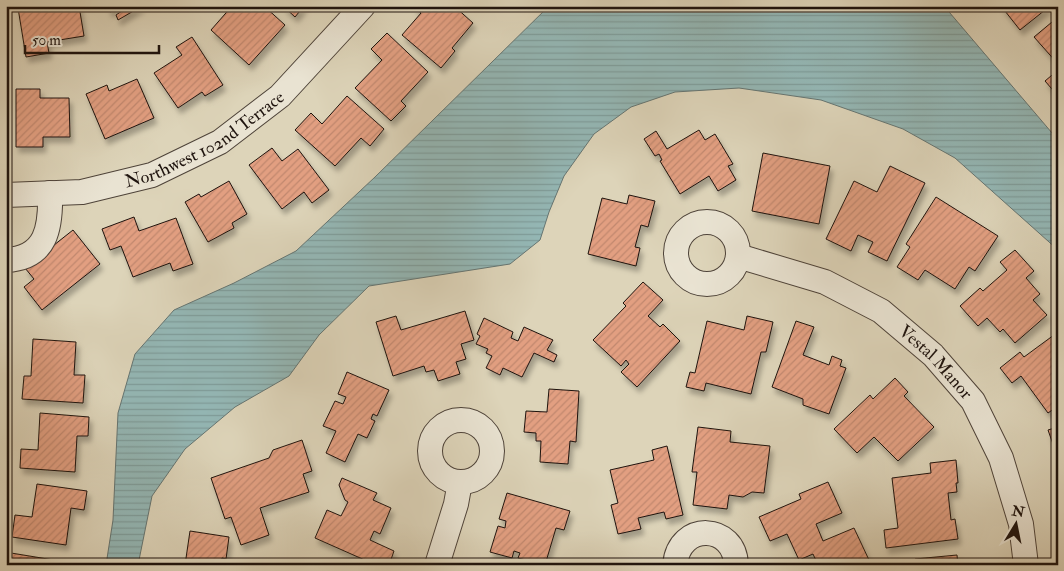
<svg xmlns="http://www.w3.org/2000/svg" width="1064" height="571" font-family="'IM FELL Double Pica',serif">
<defs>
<pattern id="water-rules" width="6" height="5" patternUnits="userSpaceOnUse" patternTransform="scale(1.25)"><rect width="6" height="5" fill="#94b7b5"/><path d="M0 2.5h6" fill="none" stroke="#7f9c9a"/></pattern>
<pattern id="building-hatch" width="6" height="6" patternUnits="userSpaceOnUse" patternTransform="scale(1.25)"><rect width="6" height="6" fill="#e29f81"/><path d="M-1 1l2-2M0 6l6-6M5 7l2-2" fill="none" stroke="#c1886e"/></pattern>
<filter id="shadow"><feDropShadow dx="3" dy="5.5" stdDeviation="2.5" flood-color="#0004"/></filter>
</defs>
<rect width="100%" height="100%" fill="#ddd4b9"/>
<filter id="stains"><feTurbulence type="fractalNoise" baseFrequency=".004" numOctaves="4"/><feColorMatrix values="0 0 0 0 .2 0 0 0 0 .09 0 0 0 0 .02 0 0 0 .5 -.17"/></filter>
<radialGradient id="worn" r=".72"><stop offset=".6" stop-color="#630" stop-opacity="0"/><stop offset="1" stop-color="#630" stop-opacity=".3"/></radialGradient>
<path fill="url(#water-rules)" stroke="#657572" d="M549 6H944L1058 140V250L955 158 903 129 821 100 739 88 675 92 631 107 594 134 564 176 549 212 540 240 510 264 369 286 319 335 289 376 235 407 185 449 152 496 138 565H106L113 520 118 413 135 354 174 310 234 283 296 251 375 177Z"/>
<path fill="url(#building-hatch)" stroke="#1e130e" filter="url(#shadow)" d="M26 6H79L84 36 47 42 49 53 26 57 18 8Z
M107 6H142L118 20 116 15 122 11 119 7 110 12Z
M232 6H264L285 25 249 65 211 30Z
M283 6H304L295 17Z
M413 6H454L473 23 452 48 455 51 441 68 402 35 421 13Z
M1001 6H1050L1020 30Z
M1058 17V64L1034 37Z
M387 33 428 72 401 101 406 106 391 121 355 88 382 60 371 49Z
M192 37 223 85 205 96 202 92 178 108 154 73 182 55 176 47Z
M1058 70V96L1045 81Z
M137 79 154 118 105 139 86 94 107 85 109 91Z
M16 89H40V98H69L70 137H43V147H16Z
M347 96 384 129 370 146 361 138 335 166 295 130 311 113 322 124Z
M699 130 705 140 715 134 733 164 728 166 736 180 718 191 709 176 680 194 660 161 662 160 659 154 655 156 644 139 656 131 667 149Z
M272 148 282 161 298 149 329 190 312 203 304 192 282 209 249 165Z
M763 153 830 166 819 224 752 211Z
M890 166 925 183 887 261 868 252 873 242 858 235 851 251 826 239 854 181 877 192Z
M229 181 247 214 232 223 234 228 208 242 185 202 199 194 201 197Z
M629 195 655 201 648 227 641 225 635 247 640 248 636 266 588 254 602 198 627 204Z
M936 197 998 236 975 271 969 267 955 289 925 270 918 280 897 267 910 247 906 244Z
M134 217 139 231 176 218 193 264 173 271 170 263 133 277 121 246 110 250 102 229Z
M73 230 100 264 42 310 24 287 34 279 25 268Z
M1015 250 1034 271 1026 278 1040 294 1033 300 1047 315 1015 343 1003 329 1000 332 987 318 978 326 960 306 980 288 983 291 1007 270 1000 262Z
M643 282 663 300 648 316 660 327 663 324 680 341 637 387 621 372 629 364 626 360 621 366 593 340 626 306 623 303Z
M465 311 474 340 461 344 466 359 456 362 460 374 438 381 434 370 426 372 424 366 393 376 376 322 396 316 401 330Z
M747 316 773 322 766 352H761L751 394 706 383 704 391 686 387 690 372 695 373 707 321 744 330Z
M484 318 513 332 511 338 518 341 524 327 553 340 547 350 557 355 554 362 534 353 522 377 503 368 500 375 486 368 492 356 486 353 488 349 476 344 480 336 477 334Z
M796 321 814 327 803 355 829 365 832 356 842 360 840 366 846 368 829 414 803 405V399L772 387Z
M1058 332V406L1048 413 1021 376 1012 383 1000 368 1020 352 1024 357Z
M33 339 76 342 74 375H85L83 403 22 399 24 376H31Z
M347 372 389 390 377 416 373 414 371 419 375 421 367 438 358 434 345 462 326 453 336 431 323 426 335 401 343 404 346 397 338 394Z
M895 378 908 392 904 396 934 427 898 461 874 437 857 453 834 429 870 395 873 399Z
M549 389 579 391 576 442 570 441 568 464 540 462 541 441H536V433L524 432 526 411 547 412Z
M40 413 89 417 88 436H77L75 472 20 468 21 449 38 450Z
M698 427 731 431 730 442 770 446 764 493 752 492 743 497 729 495 727 509 693 505 697 472H692Z
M1058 427V446L1054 447 1048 430Z
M302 440 312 471 303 474 309 492 260 508 269 535 241 545 231 517 225 519 211 478 269 458 273 450Z
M667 446 683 515 666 519 664 512 638 518 641 529 618 534 611 505 618 503 610 470 654 460 652 450Z
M956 460 958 483H956L957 492 948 493 951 520 955 519 958 539 886 548 884 530 898 528 892 478 931 473 930 463Z
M342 478 377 493 373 500 391 508 380 534 374 531 370 540 394 551 389 565H376L315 538 327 510 341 516 348 502 345 500 339 485Z
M828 482 842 513 816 524 823 541 854 528 869 560 857 565H818L813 554 799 560 787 534 770 541 759 517 801 499 799 494Z
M37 484 87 491 84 510 71 508 66 545 12 537 15 515 32 517Z
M507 493 570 511 564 530 556 528 545 565 518 558 520 553 514 551 512 558 490 552 498 526 505 528 506 521 499 519Z
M190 531 229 537 226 559 222 558 221 565H185Z
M11 553 66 562 65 565H9Z
M957 555 958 565H915V559Z"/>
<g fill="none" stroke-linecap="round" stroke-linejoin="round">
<defs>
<g id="minor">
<path id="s1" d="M6 195 82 192 152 175 220 142 280 96 363 6"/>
<circle cx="707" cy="253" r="31"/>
<path id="s2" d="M738 256 825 282 881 311 933 355 973 401 1001 458 1021 524 1026 565"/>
<path d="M6 260C47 258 51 227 50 193"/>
<circle cx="461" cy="451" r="31"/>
<path d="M437 565 456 504 460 482"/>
<path d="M675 565C679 521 735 524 736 565"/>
</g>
</defs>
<use href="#minor" stroke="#4e4339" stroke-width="26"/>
<use href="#minor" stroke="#e9e3d2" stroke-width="24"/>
</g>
<g text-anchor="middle" stroke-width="5" stroke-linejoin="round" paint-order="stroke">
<g font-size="18" fill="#1e130e" stroke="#e9e3d2">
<text dy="6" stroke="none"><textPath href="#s1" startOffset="211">Northwest 102nd Terrace</textPath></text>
<text dy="6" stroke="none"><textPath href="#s2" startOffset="229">Vestal Manor</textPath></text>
</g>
</g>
<rect width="1064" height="571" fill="none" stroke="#ddd4b9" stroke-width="25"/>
<rect x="8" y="8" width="1049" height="556" fill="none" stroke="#1e130e" stroke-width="2.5"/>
<rect x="12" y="12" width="1039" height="546" fill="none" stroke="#1e130e"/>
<g transform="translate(1016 524) rotate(10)" stroke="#e9e3d2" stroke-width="4" paint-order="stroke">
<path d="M0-4L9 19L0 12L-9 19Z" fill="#1e130e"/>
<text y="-8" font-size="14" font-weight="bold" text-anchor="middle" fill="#1e130e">N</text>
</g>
<path d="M25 45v8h134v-8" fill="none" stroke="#1e130e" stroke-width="2.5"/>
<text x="32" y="45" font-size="15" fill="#1e130e" stroke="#e9e3d2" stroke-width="4" paint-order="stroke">50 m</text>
<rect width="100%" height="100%" filter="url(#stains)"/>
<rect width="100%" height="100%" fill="url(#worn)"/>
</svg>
